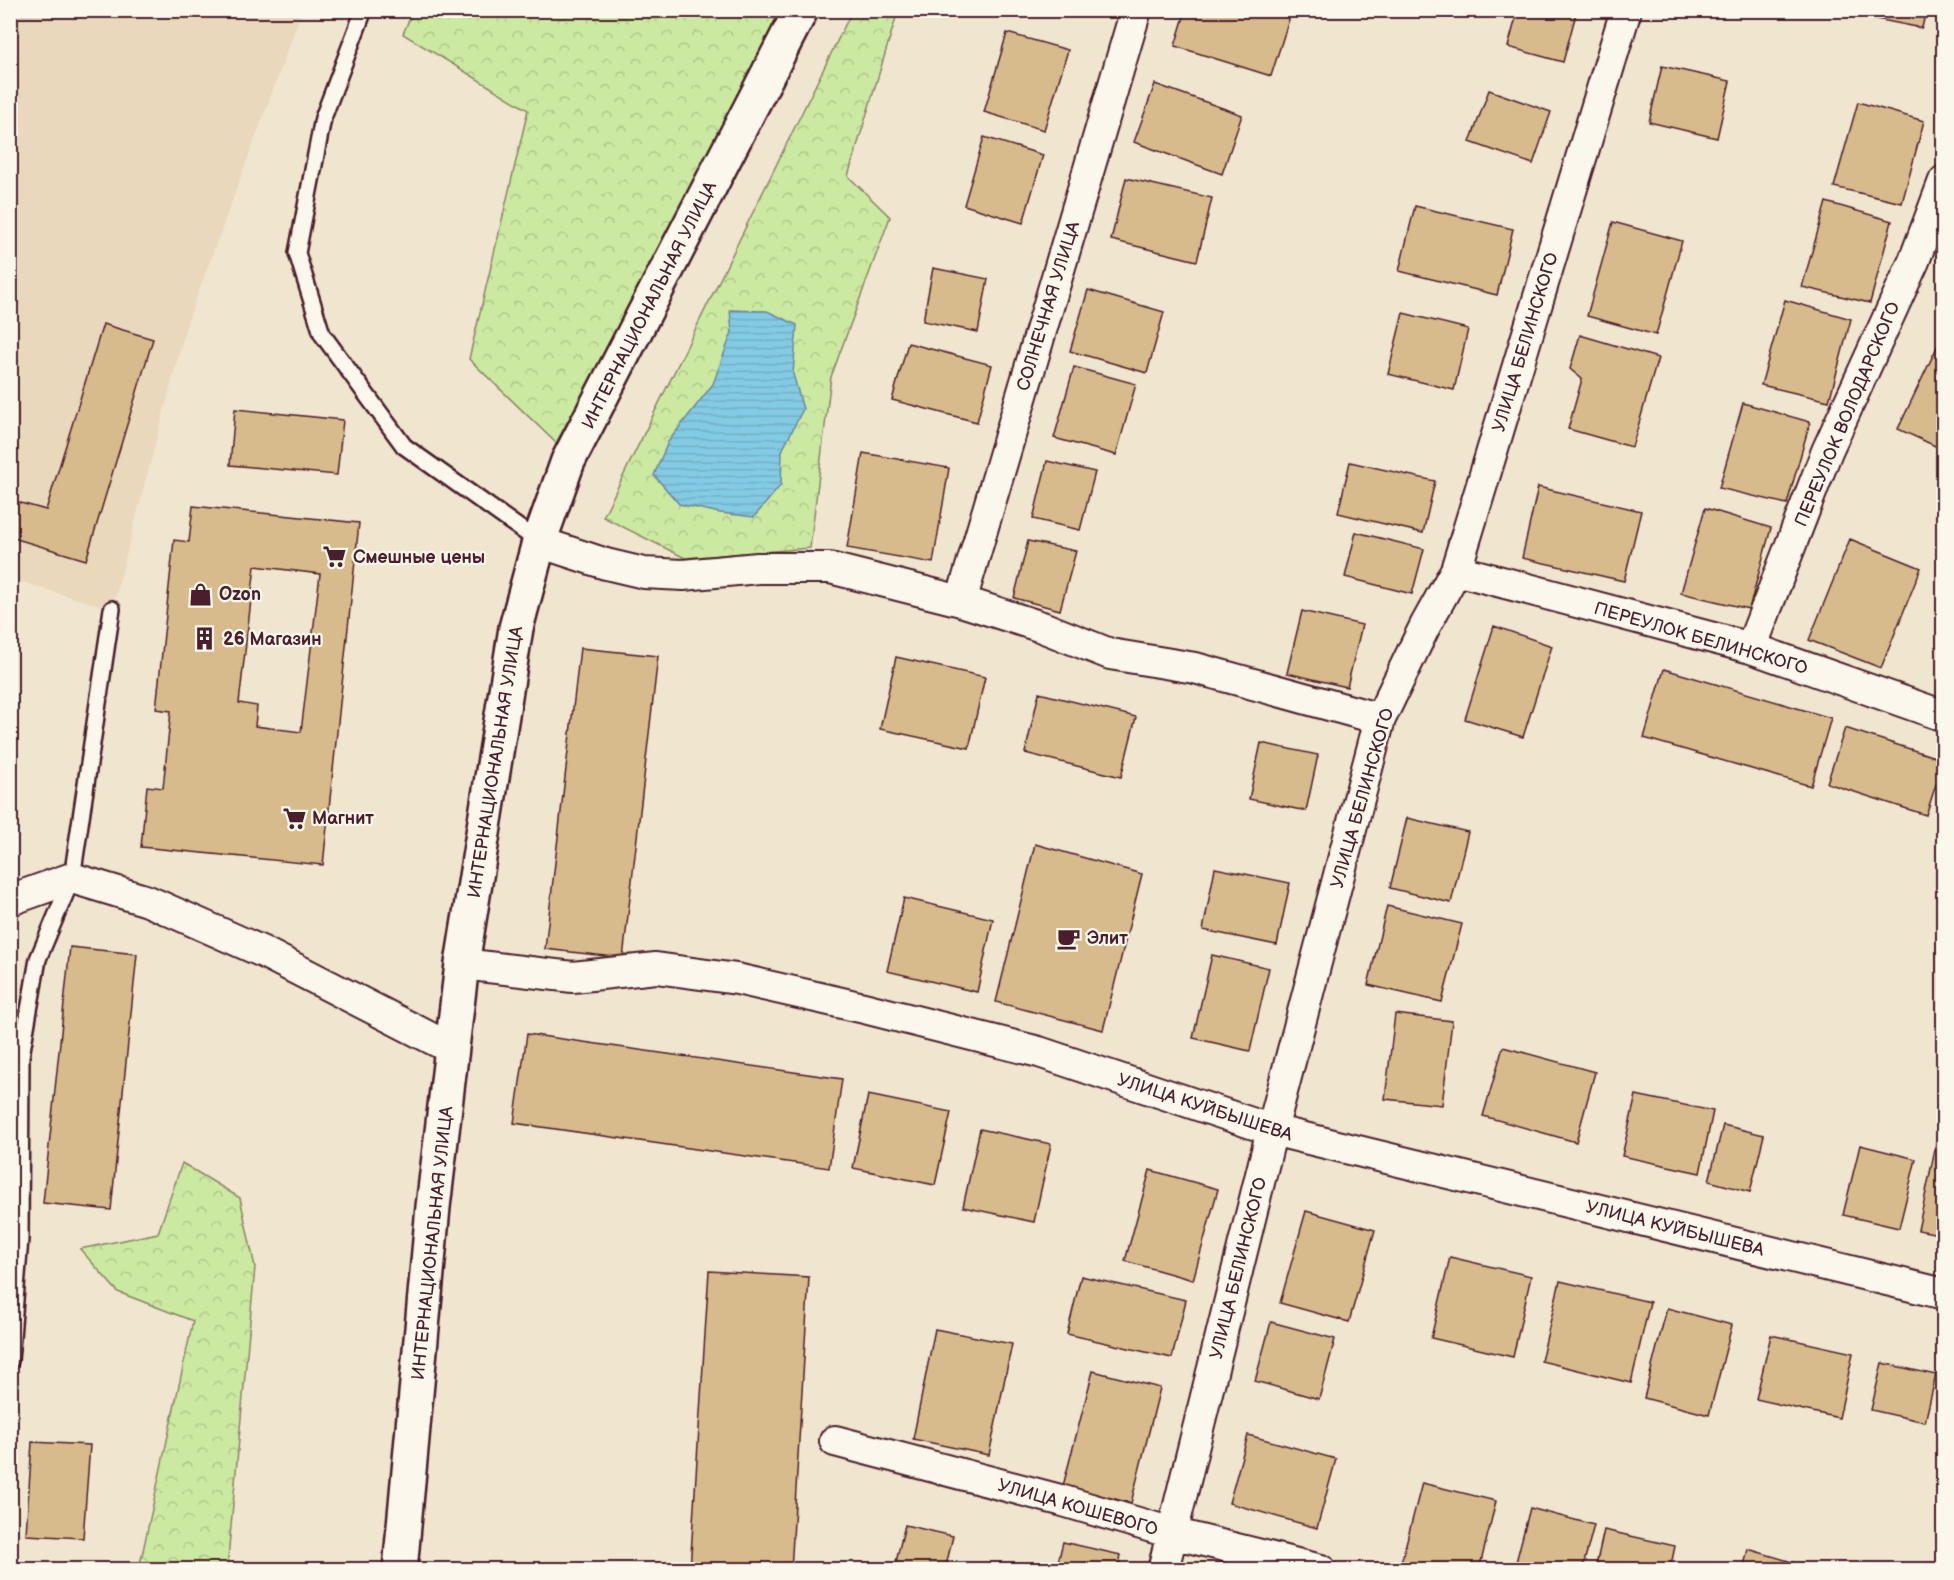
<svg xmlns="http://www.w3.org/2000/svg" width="1954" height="1580" font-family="'Balsamiq Sans',sans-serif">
<defs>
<pattern id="forest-crowns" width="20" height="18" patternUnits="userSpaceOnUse" patternTransform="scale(1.5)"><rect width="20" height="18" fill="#cbe9a0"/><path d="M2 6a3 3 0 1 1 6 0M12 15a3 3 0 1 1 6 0" fill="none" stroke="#b0c78a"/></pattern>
<pattern id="water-rules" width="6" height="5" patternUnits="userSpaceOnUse" patternTransform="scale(1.5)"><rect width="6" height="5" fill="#83cbe4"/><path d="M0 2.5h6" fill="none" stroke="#73aec4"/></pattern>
</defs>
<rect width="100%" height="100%" fill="#f0e5cf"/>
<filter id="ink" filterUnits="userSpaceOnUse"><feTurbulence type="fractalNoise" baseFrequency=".0167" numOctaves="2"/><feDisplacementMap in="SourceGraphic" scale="12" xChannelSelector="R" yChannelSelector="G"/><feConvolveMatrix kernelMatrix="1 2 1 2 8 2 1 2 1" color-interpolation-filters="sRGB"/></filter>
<g filter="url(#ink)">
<path fill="#e9d8bb" d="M10 11H302L187 323 112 609 11 579Z"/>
<path fill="url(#forest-crowns)" stroke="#8a8466" stroke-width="1.5" d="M413 10H769L783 20 556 443 469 359 528 110 403 34Z
M852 11H898L848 176 890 217 831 377 810 548 685 558 603 517Z
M182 1163 240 1198 255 1267 227 1569H139L193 1321 118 1292 80 1249 158 1233Z"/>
<path fill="url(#water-rules)" stroke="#6c869a" stroke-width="1.5" d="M730 310 767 311 797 325 793 374 803 409 782 451 781 485 754 517 720 513 679 504 654 475 668 442 713 384 732 332Z"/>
<path fill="#d8bb8c" stroke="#4a1f2b" stroke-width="1.5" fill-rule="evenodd" d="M1055 10H1084L1082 17Z
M1186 10H1292L1271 76 1175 46Z
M1518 10H1577L1563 62 1508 47Z
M1867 10H1926L1922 28 1866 17Z
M1007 33 1068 50 1044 130 984 112Z
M1662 66 1730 81 1717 138 1649 122Z
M1155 84 1242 115 1222 174 1134 142Z
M1489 90 1551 112 1533 164 1470 142Z
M1858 102 1924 121 1902 203 1834 187Z
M984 137 1043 155 1023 223 964 205Z
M1126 178 1212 198 1197 261 1111 240Z
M1826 202 1892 221 1870 303 1802 287Z
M1415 206 1513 229 1497 295 1399 271Z
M1613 222 1682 241 1656 335 1587 316Z
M933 268 988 279 978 332 923 321Z
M1088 290 1164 312 1147 373 1070 351Z
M1785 300 1851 319 1829 401 1761 385Z
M1403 313 1468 329 1454 390 1388 374Z
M103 324 153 339 86 560 10 537V500L46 510Z
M1580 335 1658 358 1632 447 1568 429 1582 379 1570 369Z
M908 343 992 365 977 422 892 400Z
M1938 345 1944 347V450L1898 429Z
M1074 367 1136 384 1116 455 1054 438Z
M1743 403 1810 422 1787 504 1719 488Z
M235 409 343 420 337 475 230 465Z
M863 453 949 468 933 563 847 548Z
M1047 461 1095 472 1080 530 1033 519Z
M1350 462 1435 481 1423 533 1338 513Z
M1538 487 1641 511 1624 581 1522 558Z
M193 506 359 523 323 865 141 847 147 786 163 788 171 711 156 709 174 540 189 542ZM255 566 320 574 301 732 255 726 257 706 239 703Z
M1705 508 1771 528 1749 609 1681 593Z
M1356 532 1424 549 1412 594 1345 577Z
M1850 539 1921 568 1881 668 1809 640Z
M1028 541 1076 551 1060 610 1014 598Z
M1302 611 1362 625 1347 687 1287 673Z
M1494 626 1552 646 1523 737 1465 719Z
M580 648 658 656 623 958 545 949Z
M896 657 985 677 969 748 880 729Z
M1664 669 1831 718 1811 786 1644 738Z
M1039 693 1136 717 1121 777 1025 753Z
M1845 728 1944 760 1926 815 1827 783Z
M1261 743 1318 755 1306 811 1249 799Z
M1407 818 1468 832 1451 903 1390 888Z
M1035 844 1142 874 1103 1030 996 1002Z
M1215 868 1290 883 1277 945 1203 930Z
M904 898 993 919 977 992 887 971Z
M1387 906 1462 924 1442 1002 1368 985Z
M70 947 137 954 111 1210 43 1203Z
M1212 955 1269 968 1250 1051 1193 1038Z
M1395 1014 1452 1021 1442 1105 1385 1099Z
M527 1034 842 1079 829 1168 514 1123Z
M1503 1047 1595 1072 1576 1142 1483 1116Z
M868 1095 951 1112 935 1185 853 1168Z
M1636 1095 1713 1111 1700 1173 1622 1156Z
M1723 1125 1764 1135 1750 1192 1709 1181Z
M980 1129 1051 1144 1034 1222 963 1207Z
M1939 1130 1944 1131V1235L1918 1230Z
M1860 1145 1916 1159 1899 1228 1843 1215Z
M1150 1170 1218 1189 1193 1280 1125 1261Z
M1306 1211 1375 1230 1349 1322 1280 1303Z
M1450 1257 1531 1276 1513 1357 1431 1338Z
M709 1271 809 1277 791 1570H690Z
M1081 1276 1186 1300 1172 1358 1067 1334Z
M1560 1281 1650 1302 1631 1383 1541 1361Z
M1667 1308 1732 1325 1709 1415 1644 1398Z
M1271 1322 1335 1339 1319 1399 1255 1381Z
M935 1329 1012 1344 989 1455 913 1439Z
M1771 1335 1853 1353 1839 1418 1756 1399Z
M1882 1363 1936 1375 1925 1422 1871 1410Z
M1093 1371 1160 1388 1131 1503 1063 1486Z
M1248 1435 1336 1459 1317 1528 1229 1503Z
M32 1442 90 1445 83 1538 26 1535Z
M1422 1483 1496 1501 1479 1570H1426L1401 1563Z
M1530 1508 1594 1525 1582 1570H1514Z
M905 1525 953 1536 945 1570H894Z
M1604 1530 1675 1546 1670 1570H1595Z
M1063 1542 1121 1555 1118 1570H1056Z
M1748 1549 1799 1564 1798 1570H1743Z"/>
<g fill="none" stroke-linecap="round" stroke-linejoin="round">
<defs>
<path id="service" d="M364 10 323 118 297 253 322 334 404 446 539 542
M10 1361 20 1239 21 1056 38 959 72 878 112 609"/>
<path id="minor" d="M539 542 606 564 644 573 683 575 758 568H830L961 601 1042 627 1110 654 1195 668 1380 719
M1456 570 1751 648 1944 716
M961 601 1136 10
M1751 648 1827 451 1914 261 1944 181
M10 900 72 878 148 901 263 952 452 1049
M462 964 573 977 656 968 737 979 864 1008 1039 1052 1272 1130 1944 1294
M835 1441 1060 1500 1172 1533 1321 1570
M1163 1570 1272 1130 1380 719 1425 626 1456 570 1626 10"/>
<path id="secondary" d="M400 1570 433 1207 462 964 516 628 539 542 568 461 801 10"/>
</defs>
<use href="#service" stroke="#4a1f2b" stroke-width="20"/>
<use href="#minor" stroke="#4a1f2b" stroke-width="34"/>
<use href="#secondary" stroke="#4a1f2b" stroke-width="38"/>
<use href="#service" stroke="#fbf7ec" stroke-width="15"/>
<use href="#minor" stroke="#fbf7ec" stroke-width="30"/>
<use href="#secondary" stroke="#fbf7ec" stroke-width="33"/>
</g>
</g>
<defs>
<symbol id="supermarket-bare" viewBox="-9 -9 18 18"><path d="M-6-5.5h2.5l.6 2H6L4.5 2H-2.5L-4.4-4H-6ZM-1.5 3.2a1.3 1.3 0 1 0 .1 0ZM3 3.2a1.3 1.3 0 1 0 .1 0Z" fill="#4a1f2b" stroke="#fbf7ec" stroke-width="2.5" paint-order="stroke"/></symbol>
<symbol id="shop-bare" viewBox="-9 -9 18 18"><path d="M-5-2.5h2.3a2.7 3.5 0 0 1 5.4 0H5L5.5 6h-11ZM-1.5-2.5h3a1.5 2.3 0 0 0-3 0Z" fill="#4a1f2b" stroke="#fbf7ec" stroke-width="2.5" paint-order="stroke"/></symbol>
<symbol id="building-bare" viewBox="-9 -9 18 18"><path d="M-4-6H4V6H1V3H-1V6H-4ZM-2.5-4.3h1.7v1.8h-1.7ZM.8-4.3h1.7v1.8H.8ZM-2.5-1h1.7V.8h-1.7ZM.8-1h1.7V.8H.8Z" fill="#4a1f2b" stroke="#fbf7ec" stroke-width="2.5" paint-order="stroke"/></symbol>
<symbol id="cafe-bare" viewBox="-9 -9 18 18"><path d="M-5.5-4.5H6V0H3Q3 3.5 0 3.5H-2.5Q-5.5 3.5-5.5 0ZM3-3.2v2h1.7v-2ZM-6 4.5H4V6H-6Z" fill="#4a1f2b" stroke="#fbf7ec" stroke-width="2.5" paint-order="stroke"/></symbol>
</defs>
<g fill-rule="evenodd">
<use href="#supermarket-bare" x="318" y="540" width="33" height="33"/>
<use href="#shop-bare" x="184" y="578" width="33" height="33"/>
<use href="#building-bare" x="188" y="622" width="33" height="33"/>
<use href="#supermarket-bare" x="278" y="802" width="33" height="33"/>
<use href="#cafe-bare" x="1052" y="922" width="33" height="33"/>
</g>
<g text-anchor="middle" stroke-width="4.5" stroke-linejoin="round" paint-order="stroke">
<g font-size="18" fill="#4a1f2b" stroke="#fbf7ec">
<text transform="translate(649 305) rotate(-63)" y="6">ИНТЕРНАЦИОНАЛЬНАЯ УЛИЦА</text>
<text transform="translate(1048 306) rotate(-73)" y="6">СОЛНЕЧНАЯ УЛИЦА</text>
<text transform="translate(1525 342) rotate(-73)" y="6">УЛИЦА БЕЛИНСКОГО</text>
<text transform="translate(1847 414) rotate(-67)" y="6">ПЕРЕУЛОК ВОЛОДАРСКОГО</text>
<text transform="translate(1701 638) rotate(16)" y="6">ПЕРЕУЛОК БЕЛИНСКОГО</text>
<text transform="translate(495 762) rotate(-81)" y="6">ИНТЕРНАЦИОНАЛЬНАЯ УЛИЦА</text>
<text transform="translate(1362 798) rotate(-74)" y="6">УЛИЦА БЕЛИНСКОГО</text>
<text transform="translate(1205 1107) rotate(18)" y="6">УЛИЦА КУЙБЫШЕВА</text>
<text transform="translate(1675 1228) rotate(14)" y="6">УЛИЦА КУЙБЫШЕВА</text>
<text transform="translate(432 1243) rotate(-84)" y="6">ИНТЕРНАЦИОНАЛЬНАЯ УЛИЦА</text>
<text transform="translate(1238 1268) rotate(-76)" y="6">УЛИЦА БЕЛИНСКОГО</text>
<text transform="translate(1078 1507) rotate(16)" y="6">УЛИЦА КОШЕВОГО</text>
</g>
<g font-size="18" font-weight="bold" fill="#4a1f2b" stroke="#fbf7ec" text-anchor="start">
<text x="353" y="563">Смешные цены</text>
<text x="219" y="600">Ozon</text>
<text x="223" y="645">26 Магазин</text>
<text x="312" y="824">Магнит</text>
<text x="1087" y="944">Элит</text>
</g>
</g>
<rect width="1954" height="1580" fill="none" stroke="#fbf7ec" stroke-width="36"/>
<rect x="18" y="18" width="1918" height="1544" fill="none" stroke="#4a1f2b" stroke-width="2" filter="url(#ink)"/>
</svg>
